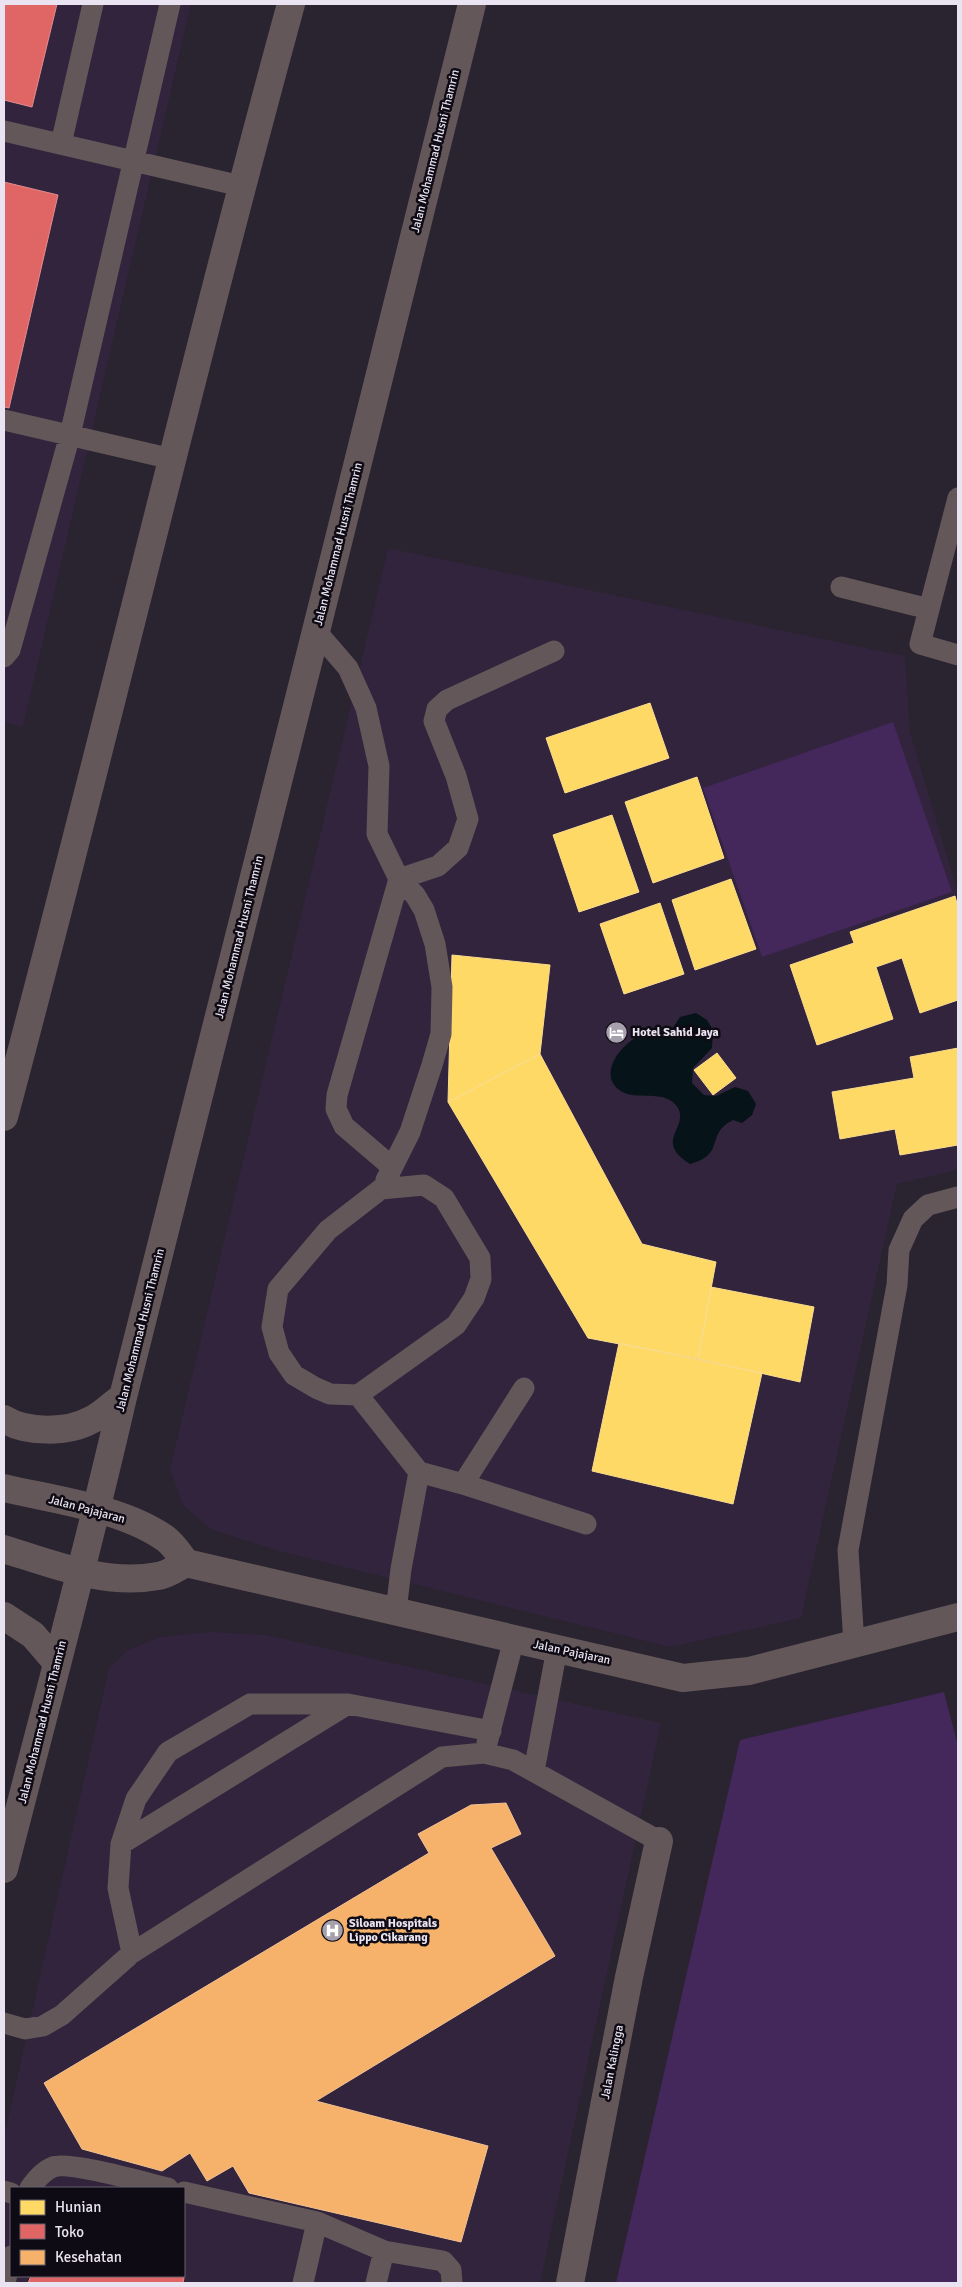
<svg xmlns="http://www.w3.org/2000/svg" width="962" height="2287" font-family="Signika,sans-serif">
<rect width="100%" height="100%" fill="#29242f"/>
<path fill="#31243c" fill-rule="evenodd" d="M4 4H191L23 727 4 722Z
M388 548 905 656 910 732 958 893V1170L897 1184 801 1618 670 1647 279 1551 210 1529 183 1505 170 1469Z
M209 1632 266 1635 661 1723 540 2283H4V2137L109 1668 128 1650 160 1637ZM11 2188H184V2276H11Z"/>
<path fill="#44275b" d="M893 722 952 892 762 957 703 788Z
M944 1692 958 1746V2283H616L740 1740Z"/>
<path fill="#061318" d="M696 1013 707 1020 713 1030 712 1048 693 1068 692 1083 704 1095 716 1096 735 1087 748 1091 756 1104 752 1115 742 1123 733 1120C704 1135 727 1154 690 1164 653 1141 689 1128 678 1108 666 1087 634 1103 618 1089 595 1070 631 1032 652 1032 656 1032 660 1035 663 1035L671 1031 680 1017Z"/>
<path fill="#ffd966" stroke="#f9dc90" d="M650 703 669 758 565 793 546 738Z
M697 777 724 858 653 883 625 802Z
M612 815 639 892 579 912 553 835Z
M731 879 756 949 695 970 672 900Z
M955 896 958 907V1000L920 1013 902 958 876 967 893 1019 817 1045 790 965 854 943 850 932Z
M660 903 684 974 624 994 600 924Z
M452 955 550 965 540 1054 448 1102Z
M958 1048V1145L900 1155 895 1129 840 1139 832 1092 914 1078 910 1057Z
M717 1053 736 1078 713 1095 694 1070Z
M540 1054 642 1244 716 1262 698 1359 588 1338 448 1102Z
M711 1287 814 1307 800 1382 698 1359Z
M619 1343 762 1373 733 1504 592 1471Z"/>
<path fill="#e06666" stroke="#e38c90" d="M4 4H57L32 107 4 100Z
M4 182 58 195 9 408 4 407Z
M31 2276H183L184 2278 183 2283H28Z"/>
<path fill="#f6b26b" stroke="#f2c193" d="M506 1803 521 1834 491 1848 555 1956 316 2101 488 2146 461 2242 249 2193 233 2166 207 2181 190 2153 162 2171 82 2149 44 2083 429 1853 418 1834 471 1805Z"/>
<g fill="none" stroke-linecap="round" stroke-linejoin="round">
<path stroke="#645759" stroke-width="21" d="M4 131 241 186
M61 144 93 4
M4 420 172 459
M958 498 920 644 958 655
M841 587 929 609
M316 631 348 668 366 708 379 766 377 834 399 879 415 895 424 910 435 944 442 987 441 1034 432 1065 410 1132 386 1180
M4 657 10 650 70 435 170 4
M392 1167 344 1126 336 1109 337 1095 399 879 438 866 458 848 468 819 456 776 434 721 437 709 447 700 554 651
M358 1395 456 1325 474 1298 481 1279 480 1258 444 1198 424 1185 381 1189 328 1230 278 1289 272 1327 279 1353 294 1375 316 1388 330 1394 358 1395 419 1472 401 1569 396 1611
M419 1472 463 1484 586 1524
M463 1484 524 1388
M854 1644 848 1550 897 1285 899 1250 913 1219 928 1205 958 1197
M487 1743 514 1639
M534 1771 557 1649
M121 1844 348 1704
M132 1953 118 1888 121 1844 136 1799 168 1752 250 1704H348L491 1731
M4 2023 25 2029 43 2026 62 2015 132 1953 442 1757 484 1753 513 1760 659 1841
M30 2188C36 2180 43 2171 53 2167 70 2161 146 2183 168 2188
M4 2191 11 2193
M184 2192 317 2222 384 2251 443 2261 451 2270 452 2283
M5 2283 11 2256
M303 2283 317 2222
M376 2283 384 2251"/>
<path stroke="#645759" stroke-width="28" d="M4 1488C54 1500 123 1508 166 1539 174 1545 180 1555 186 1563L683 1678 749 1671 958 1617
M4 1549C52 1564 106 1586 158 1576 167 1575 178 1567 186 1563
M570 2283 629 1977 659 1841"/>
<path stroke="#645759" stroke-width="28" d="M4 1117C103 747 190 373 291 4
M4 1419C26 1433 68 1433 91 1420 102 1415 112 1404 123 1397
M4 1616 33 1635 57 1663
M4 1869C44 1712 87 1555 123 1397L316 631 472 4"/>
</g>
<defs>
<symbol id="hotel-disc" viewBox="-11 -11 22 22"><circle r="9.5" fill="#a6a0ad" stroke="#0f0b14"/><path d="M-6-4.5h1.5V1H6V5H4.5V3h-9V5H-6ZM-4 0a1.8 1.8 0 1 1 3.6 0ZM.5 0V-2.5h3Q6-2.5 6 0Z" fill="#fff"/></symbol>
<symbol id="hospital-disc" viewBox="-11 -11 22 22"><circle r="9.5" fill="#a6a0ad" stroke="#0f0b14"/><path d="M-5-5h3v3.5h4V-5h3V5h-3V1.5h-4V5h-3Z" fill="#fff"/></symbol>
</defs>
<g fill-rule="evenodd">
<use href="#hotel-disc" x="604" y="1020" width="25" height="25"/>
<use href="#hospital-disc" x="320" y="1918" width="25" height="25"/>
</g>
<g text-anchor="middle" stroke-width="5" stroke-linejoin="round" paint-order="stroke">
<g font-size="12" fill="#eae3f1" stroke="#0f0b14">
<text transform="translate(435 151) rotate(-76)" y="4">Jalan Mohammad Husni Thamrin</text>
<text transform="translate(338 544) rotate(-76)" y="4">Jalan Mohammad Husni Thamrin</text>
<text transform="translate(239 937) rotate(-76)" y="4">Jalan Mohammad Husni Thamrin</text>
<text transform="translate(140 1330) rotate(-76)" y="4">Jalan Mohammad Husni Thamrin</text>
<text transform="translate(87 1509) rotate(15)" y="4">Jalan Pajajaran</text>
<text transform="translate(572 1652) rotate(12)" y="4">Jalan Pajajaran</text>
<text transform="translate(42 1722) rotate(-76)" y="4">Jalan Mohammad Husni Thamrin</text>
<text transform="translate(612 2062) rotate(-79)" y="4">Jalan Kalingga</text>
</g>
<g font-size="12" font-weight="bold" fill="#eae3f1" stroke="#0f0b14" text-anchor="start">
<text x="632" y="1036">Hotel Sahid Jaya</text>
<text x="349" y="1927">Siloam Hospitals<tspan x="349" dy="14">Lippo Cikarang</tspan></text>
</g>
</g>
<rect width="962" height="2287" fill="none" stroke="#eae3f1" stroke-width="10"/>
<rect x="10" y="2187" width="175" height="90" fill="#0f0b14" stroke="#67616c"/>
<rect x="20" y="2200" width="25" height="15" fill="#ffd966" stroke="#67616c"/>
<text x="55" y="2212" font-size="15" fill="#eae3f1">Hunian</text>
<rect x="20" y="2224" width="25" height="15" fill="#e06666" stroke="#67616c"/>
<text x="55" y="2237" font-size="15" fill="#eae3f1">Toko</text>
<rect x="20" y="2250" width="25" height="15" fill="#f6b26b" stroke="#67616c"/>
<text x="55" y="2262" font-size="15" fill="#eae3f1">Kesehatan</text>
</svg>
